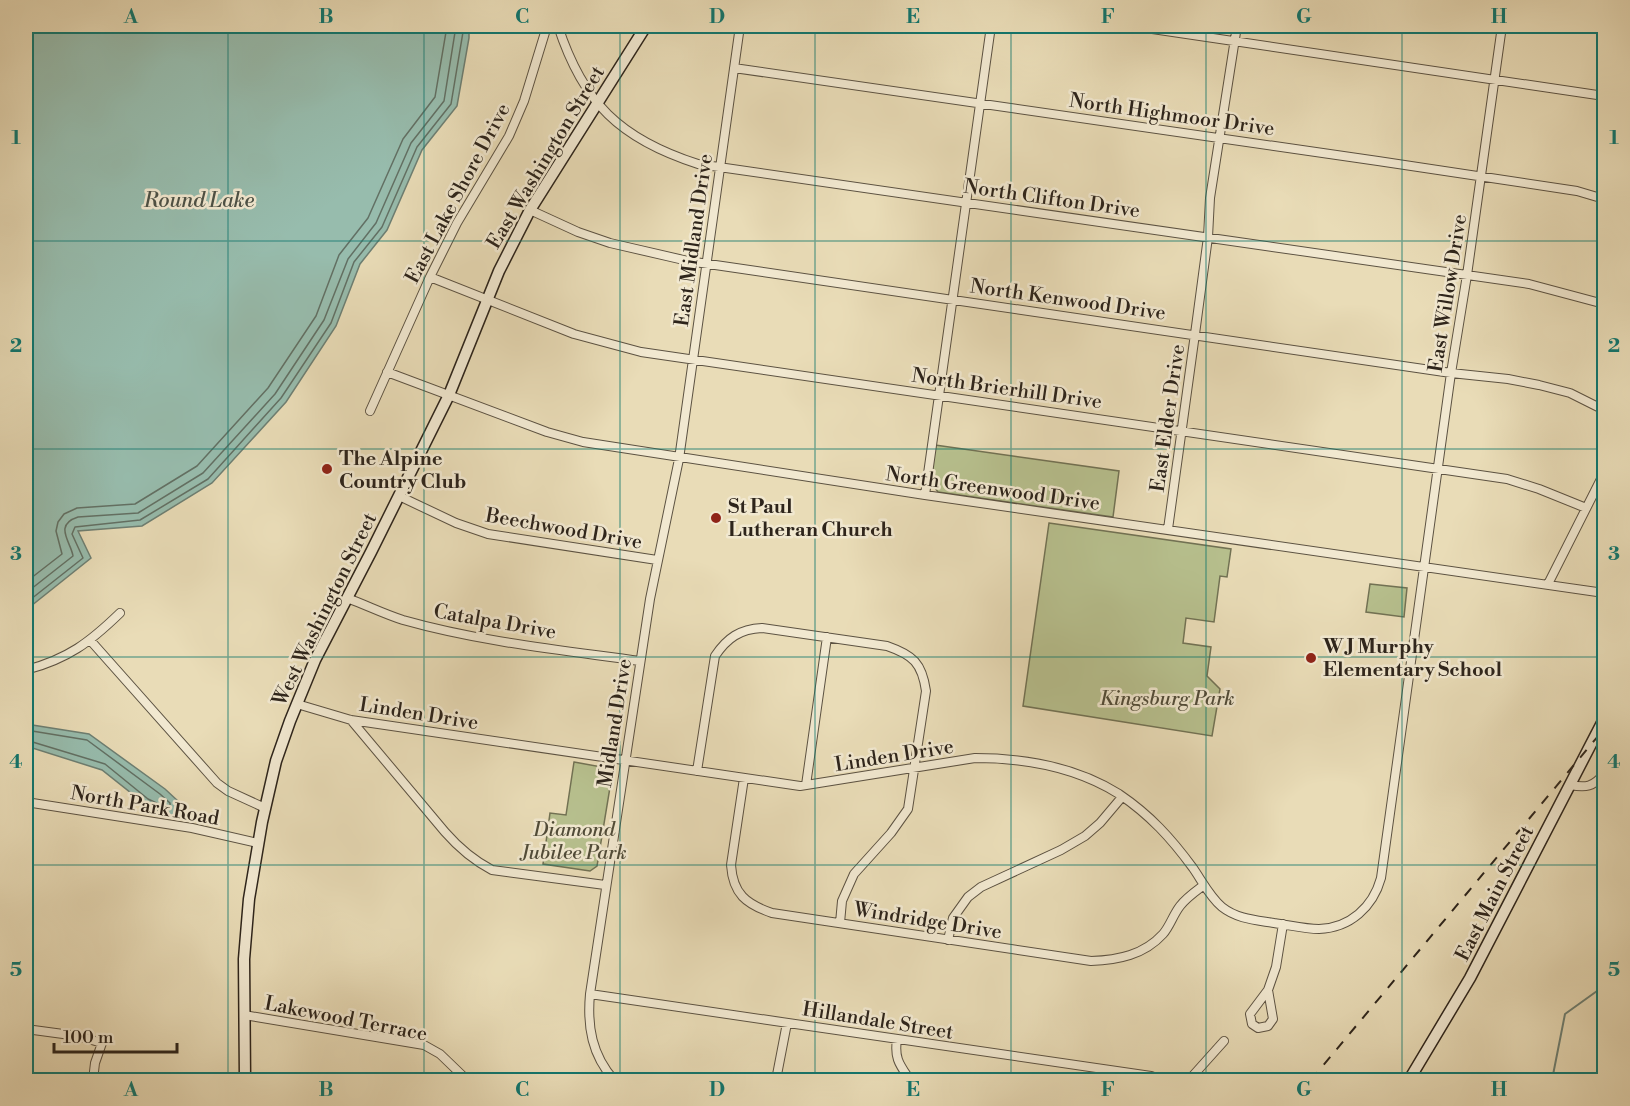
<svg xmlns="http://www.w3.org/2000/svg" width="1630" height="1106" font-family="'Libre Bodoni',serif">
<rect width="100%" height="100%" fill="#e9dcb7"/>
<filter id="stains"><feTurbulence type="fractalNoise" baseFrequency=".00333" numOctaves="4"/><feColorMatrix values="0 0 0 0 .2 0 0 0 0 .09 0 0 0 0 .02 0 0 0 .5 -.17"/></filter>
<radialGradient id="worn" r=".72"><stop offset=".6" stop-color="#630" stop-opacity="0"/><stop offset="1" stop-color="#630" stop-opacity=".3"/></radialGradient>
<path fill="#b7c08e" stroke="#727254" stroke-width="1.5" d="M935 445 1119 471 1113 517 938 492 930 481Z
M1049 523 1231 549 1227 577 1220 576 1214 622 1186 618 1183 643 1211 647 1207 676 1220 689 1212 736 1023 706Z
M1370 584 1407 588 1404 617 1366 612Z
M574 762 613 769 597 866 590 871 543 864 550 813 566 815Z"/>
<path fill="#97bcad" stroke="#6d7f73" stroke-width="1.5" d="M26 26H469V38L457 106 422 150 387 230 360 264 336 326 286 402 212 483 142 526 78 531 91 558 26 610Z
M26 724 89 734 165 789 193 815H167L145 804 102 770 26 746Z"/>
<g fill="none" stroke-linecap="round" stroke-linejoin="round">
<path stroke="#627064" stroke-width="1.5" d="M26 582 62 554 56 531 58 522 64 514 77 508 135 504 197 466 268 388 316 316 339 255 368 218 403 139 435 97 447 26
M26 593 73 556C71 542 53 525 78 517L138 513 203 473 275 394 324 320 348 259 376 223 411 143 444 101 456 26
M26 603 83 558 72 534 75 527 140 520 208 479 281 398 331 323 354 262 382 227 417 147 451 104 464 26
M26 730 87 740 160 794 170 803V806L167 808 148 799 105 764 26 740"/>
<path stroke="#6d7f73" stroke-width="2" d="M1552 1080 1565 1014 1604 986"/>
<defs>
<path id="minor" d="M558 26C583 103 620 139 698 164L1529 284 1604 304
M1132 26 1604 96
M734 68 1378 161 1577 191 1604 199
M530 210 578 232 610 243 688 261 1451 373 1508 379 1539 385 1570 393 1604 410
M430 277 574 334 641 352 1507 479 1539 489 1586 508
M387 372 547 432 583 442 925 495 1604 593
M370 411 430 277 457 223 509 136 524 101 547 26
M925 495 991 26
M399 496 456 523 488 534 657 560
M1168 529 1195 334 1208 237 1210 198 1237 26
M1548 584 1604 473
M347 598C366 605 384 614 403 620 481 642 561 650 640 661
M90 640 217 783 228 791 265 808
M26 670C68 659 90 642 120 613
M297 704 351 720 800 786 975 758C1025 758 1076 767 1119 794 1150 815 1171 838 1193 868 1202 881 1210 897 1222 907 1237 919 1256 920 1274 923 1289 925 1305 929 1319 929 1350 928 1373 907 1381 878L1451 373 1467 275 1502 26
M351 720 445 832C459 848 473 860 492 870L605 885
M697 771 715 656C727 638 740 629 762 628L887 646C913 655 922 663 926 691L908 809 891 833 854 874 842 901 840 923
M744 778 731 865C733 894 746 904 772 913L1091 961C1118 960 1144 955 1163 934 1170 926 1173 915 1180 906 1186 898 1196 891 1204 885
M806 785 827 637
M1570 785C1586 788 1593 787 1604 774
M26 802 192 828 258 843
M948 940 953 918 968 897 981 887 1061 850 1085 836 1100 823 1122 797
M1268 990 1273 1019 1268 1026 1258 1028 1252 1024 1250 1014 1268 990 1276 967 1283 924
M590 994 1151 1076 1161 1080
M244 1015 424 1045 440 1054 467 1080
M26 1029 78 1036 102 1043 95 1063 93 1080
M897 1039C894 1059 900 1065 910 1080
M614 1080C592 1055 587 1027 590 994L650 599 679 459 740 26
M776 1080 787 1023
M1189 1080 1224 1041"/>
<path id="secondary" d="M245 1080 244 959 249 899 262 822 276 761 290 721 315 660 371 552 449 395 499 271 530 210 646 26
M1409 1080 1470 978 1604 719"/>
</defs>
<use href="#minor" stroke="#5c5242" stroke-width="10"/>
<use href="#secondary" stroke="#2d241b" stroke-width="13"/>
<use href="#minor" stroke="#f1e8d0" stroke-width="8"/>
<use href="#secondary" stroke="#f1e8d0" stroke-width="10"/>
<path stroke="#2d241b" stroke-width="2" stroke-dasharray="10 10" stroke-linecap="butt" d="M1311 1080 1604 729"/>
</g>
<path fill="none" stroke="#0f766e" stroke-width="1.5" stroke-opacity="0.55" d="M228 26V1080M424 26V1080M620 26V1080M815 26V1080M1011 26V1080M1206 26V1080M1402 26V1080M26 241H1604M26 449H1604M26 657H1604M26 865H1604"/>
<g fill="#8f2418" stroke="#f1e8d0" stroke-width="2">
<circle cx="327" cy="469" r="6"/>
<circle cx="716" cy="518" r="6"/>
<circle cx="1311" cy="658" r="6"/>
</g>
<g text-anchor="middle" stroke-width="5" stroke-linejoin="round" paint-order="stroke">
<g font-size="20" fill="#2d241b" stroke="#f1e8d0">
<text transform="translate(1172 114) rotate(8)" y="7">North Highmoor Drive</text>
<text transform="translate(545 157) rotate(-59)" y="7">East Washington Street</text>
<text transform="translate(457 193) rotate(-62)" y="7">East Lake Shore Drive</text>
<text transform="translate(1052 198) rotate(8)" y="7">North Clifton Drive</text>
<text transform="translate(693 240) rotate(-82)" y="7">East Midland Drive</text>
<text transform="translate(1447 293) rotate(-81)" y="7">East Willow Drive</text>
<text transform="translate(1068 299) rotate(8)" y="7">North Kenwood Drive</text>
<text transform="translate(1007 388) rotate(8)" y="7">North Brierhill Drive</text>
<text transform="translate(1167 418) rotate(-82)" y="7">East Elder Drive</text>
<text transform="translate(993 488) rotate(8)" y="7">North Greenwood Drive</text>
<text transform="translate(564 528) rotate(10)" y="7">Beechwood Drive</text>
<text transform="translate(324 609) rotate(-64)" y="7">West Washington Street</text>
<text transform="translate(495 621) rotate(10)" y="7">Catalpa Drive</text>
<text transform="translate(419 713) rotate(9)" y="7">Linden Drive</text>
<text transform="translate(614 723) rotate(-81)" y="7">Midland Drive</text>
<text transform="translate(894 755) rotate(-9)" y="7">Linden Drive</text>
<text transform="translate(145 805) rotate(10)" y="7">North Park Road</text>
<text transform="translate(1494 893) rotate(-63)" y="7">East Main Street</text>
<text transform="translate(928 920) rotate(9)" y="7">Windridge Drive</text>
<text transform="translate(346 1018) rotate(11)" y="7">Lakewood Terrace</text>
<text transform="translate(878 1020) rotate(9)" y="7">Hillandale Street</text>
</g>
<g font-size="20" font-weight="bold" fill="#2d241b" stroke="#f1e8d0" text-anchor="start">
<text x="339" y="465">The Alpine<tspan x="339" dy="23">Country Club</tspan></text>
<text x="728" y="513">St Paul<tspan x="728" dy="23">Lutheran Church</tspan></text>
<text x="1323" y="653">W J Murphy<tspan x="1323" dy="23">Elementary School</tspan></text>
</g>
<g font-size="20" font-style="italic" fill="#504b38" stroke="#f1e8d0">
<text x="1167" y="705">Kingsburg Park</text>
<text x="574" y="836">Diamond<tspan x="574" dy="23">Jubilee Park</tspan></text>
</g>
<g font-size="21" font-style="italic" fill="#4d5247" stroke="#f1e8d0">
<text x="199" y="207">Round Lake</text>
</g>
</g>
<rect width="1630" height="1106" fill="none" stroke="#e9dcb7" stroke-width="66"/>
<path d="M54 1043v9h123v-9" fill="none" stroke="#2d241b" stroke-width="3"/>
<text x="63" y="1043" font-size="18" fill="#2d241b" stroke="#f1e8d0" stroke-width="4.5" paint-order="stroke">100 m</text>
<rect x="33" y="33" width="1564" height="1040" fill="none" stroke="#0f766e" stroke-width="2"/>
<g font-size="20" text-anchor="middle" font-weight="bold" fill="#0f766e">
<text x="131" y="23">A</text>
<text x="326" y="23">B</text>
<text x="522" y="23">C</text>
<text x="717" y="23">D</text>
<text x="913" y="23">E</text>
<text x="1108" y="23">F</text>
<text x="1304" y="23">G</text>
<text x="1499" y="23">H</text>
<text x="16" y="144">1</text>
<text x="1614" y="144">1</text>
<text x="16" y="352">2</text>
<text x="1614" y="352">2</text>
<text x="16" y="560">3</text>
<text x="1614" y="560">3</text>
<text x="16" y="768">4</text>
<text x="1614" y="768">4</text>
<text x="16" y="976">5</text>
<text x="1614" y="976">5</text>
<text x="131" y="1096">A</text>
<text x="326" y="1096">B</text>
<text x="522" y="1096">C</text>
<text x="717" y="1096">D</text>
<text x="913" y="1096">E</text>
<text x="1108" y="1096">F</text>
<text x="1304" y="1096">G</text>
<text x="1499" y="1096">H</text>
</g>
<rect width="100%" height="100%" filter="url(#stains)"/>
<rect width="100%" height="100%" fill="url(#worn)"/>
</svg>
